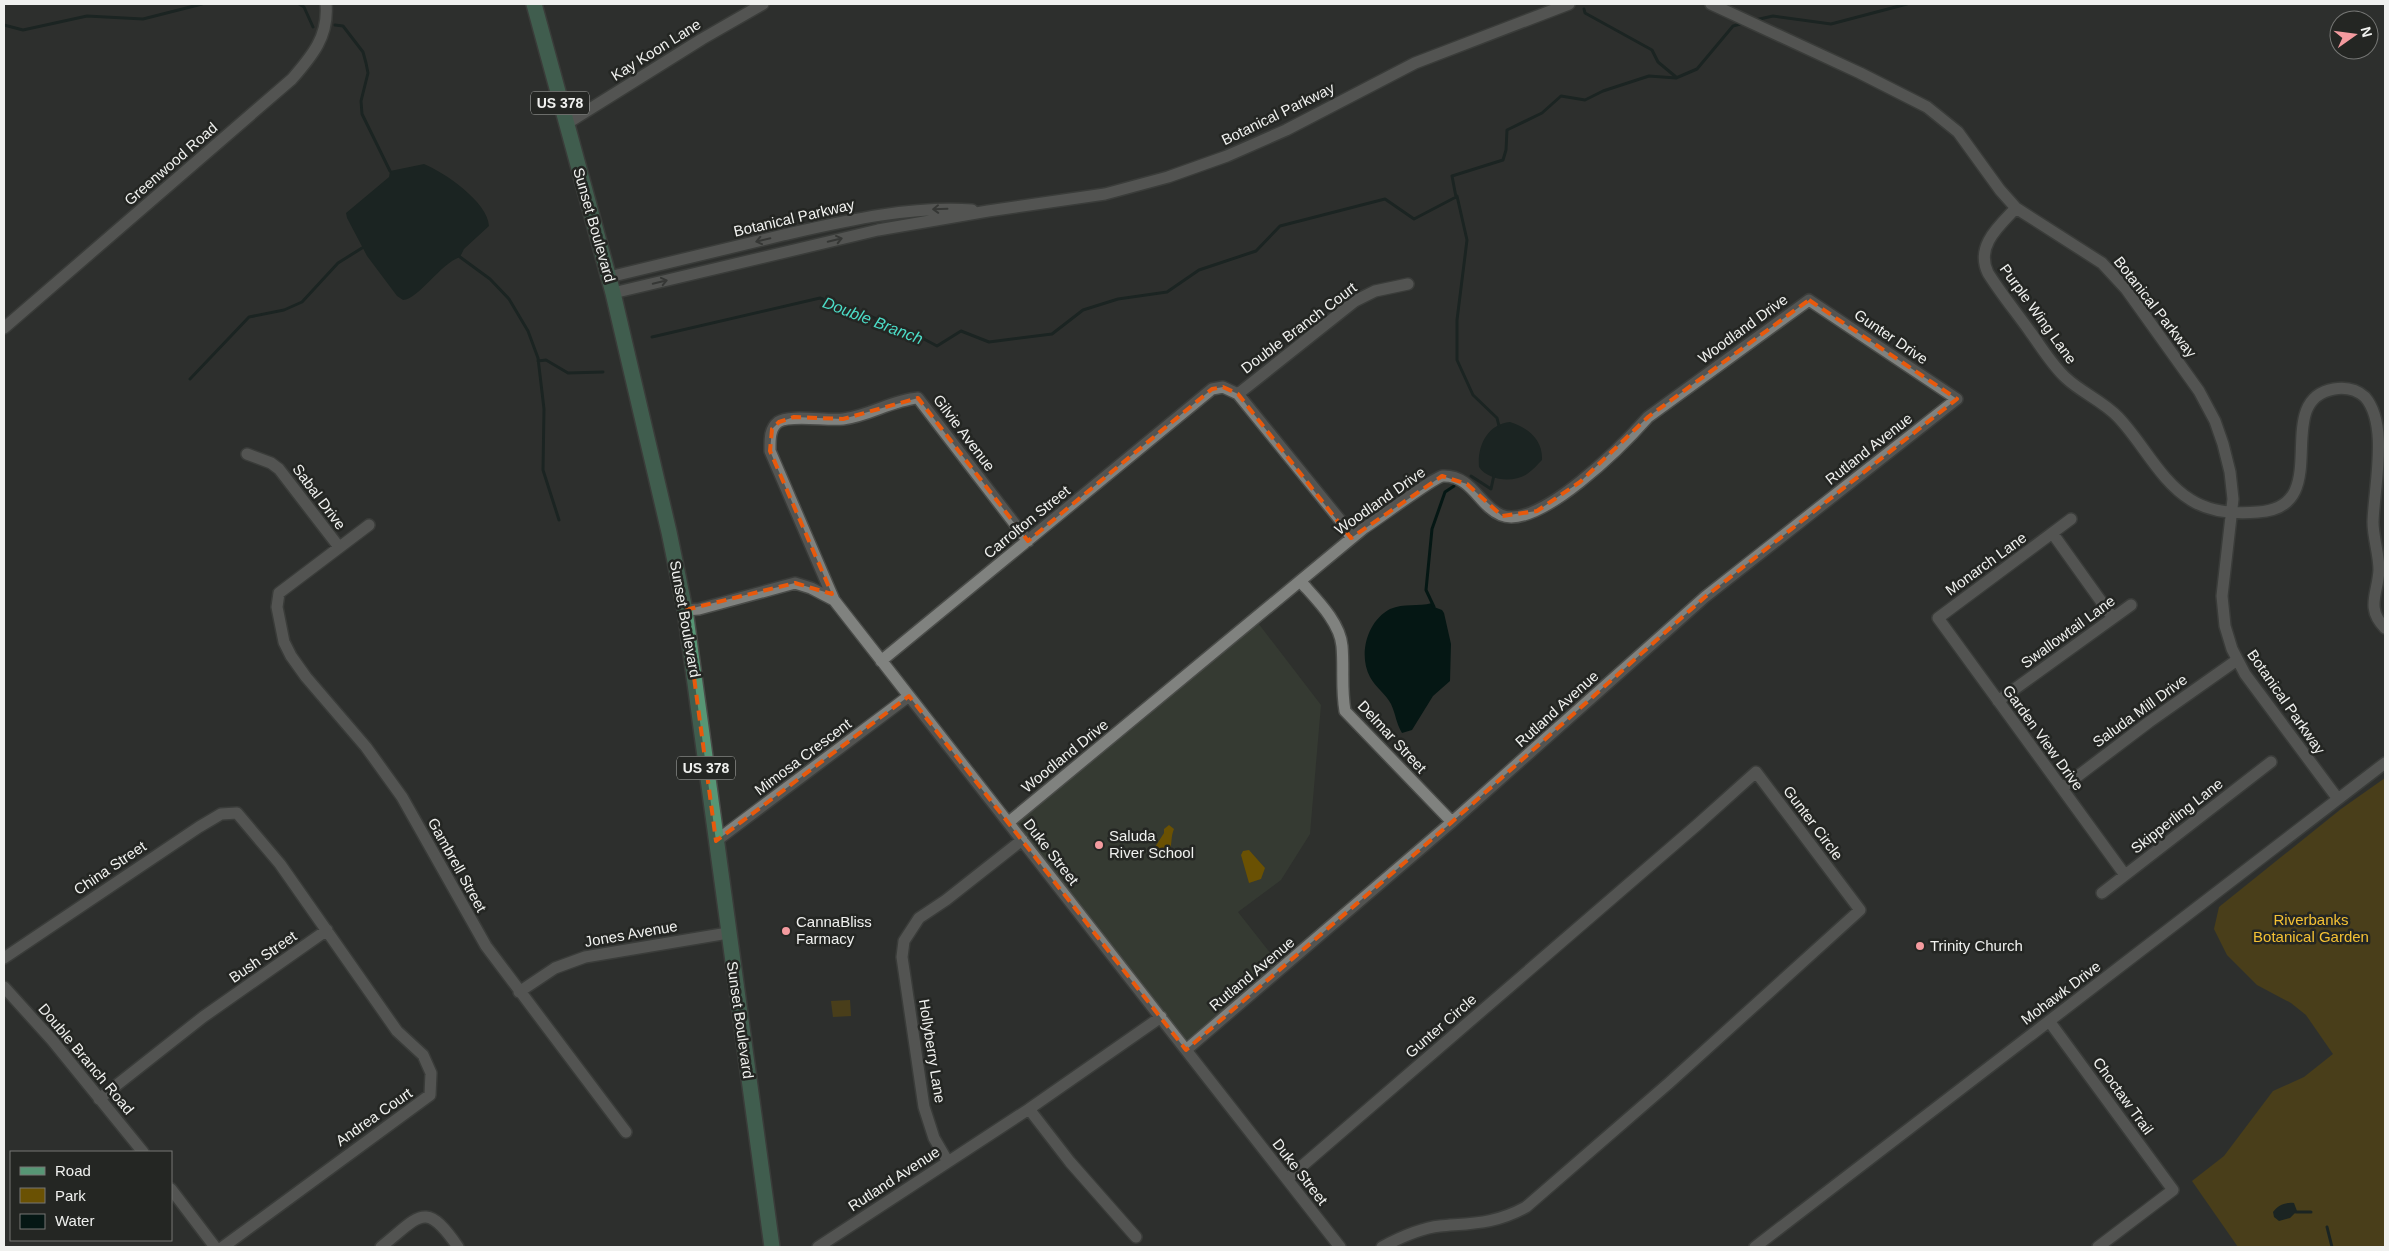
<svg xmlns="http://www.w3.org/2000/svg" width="2389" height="1251" font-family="Arial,sans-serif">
<rect width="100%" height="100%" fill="#2e302d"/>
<path fill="#353a32" d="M1255 619 1321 705 1310 834 1281 880 1238 912 1282 968 1186 1050 1009 822Z"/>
<path fill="#6a5103" d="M2385 778V1247H2238L2192 1181 2224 1156 2273 1091 2304 1077 2333 1054 2306 1015 2291 1003 2257 985 2227 955 2214 929 2219 907 2341 809Z
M1169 825 1174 829C1169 841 1175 849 1163 857L1155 847 1164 833V829Z
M1249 850 1265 868 1261 879 1249 883 1241 855 1243 851Z
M850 1000 851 1016 833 1017 831 1001Z"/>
<path fill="#051714" d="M424 164C444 172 488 202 489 226L464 249 460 257C440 264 419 299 403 300L397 296 367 256 347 218 346 213 389 177 390 171Z
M1510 422C1529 428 1543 440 1542 460 1537 465 1533 470 1527 474 1514 483 1488 481 1479 467 1477 447 1487 424 1510 422Z
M1432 603 1434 607 1442 610 1444 613 1451 644 1450 681 1433 696 1412 730 1402 733C1396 723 1396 715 1391 704 1386 694 1375 687 1370 677 1358 655 1367 621 1390 609 1404 603 1418 607 1432 603Z
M2294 1203 2297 1211 2290 1218 2279 1221 2274 1217 2273 1212C2278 1205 2286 1202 2294 1203Z"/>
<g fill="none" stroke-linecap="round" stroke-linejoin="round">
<path stroke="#051714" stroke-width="3" d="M299 4 304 7 313 27
M1584 9 1585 13 1652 50 1658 62 1676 77
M1755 20 1773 16 1831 24 1907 4
M4 25 23 30 87 16 143 19 202 4
M335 25 343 26 363 52 366 63 368 73 361 101 362 114 390 171
M1452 176 1503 160 1506 150 1507 130 1542 113 1561 96 1585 100 1603 91 1649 76 1676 78 1697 69 1733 26 1744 23
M1457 196 1467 240 1457 320V360L1473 395 1497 418 1499 426
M460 257 490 279 509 299 528 331 538 358 544 409 543 470 559 520
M652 337 820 298 907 330 937 346 961 331 989 342 1052 334 1083 310 1118 299 1167 292 1199 270 1256 251 1280 226 1385 199 1414 219 1456 197 1452 176
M538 361 546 360 568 373 603 372
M190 379 249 317 284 310 302 302 338 263 362 248
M1471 476 1491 489 1494 475
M1434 607 1426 590 1432 529 1445 492 1454 486
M2296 1212H2311
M2327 1227 2332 1247"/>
<defs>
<path id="minor" d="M1711 4 1860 73 1927 107 1958 132 2000 190 2016 208 2102 263 2126 289 2199 391 2215 421 2223 444 2230 472 2233 499 2222 596 2225 626 2232 649 2245 674 2338 799
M566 124 702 39 763 4
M2016 208C1999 226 1975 246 1988 273 2001 294 2017 313 2031 333 2042 348 2052 365 2066 378 2082 393 2103 401 2118 417 2143 443 2160 481 2191 500 2210 512 2236 514 2258 512 2337 508 2269 400 2334 389 2346 387 2356 389 2365 397 2389 425 2374 486 2373 522 2373 538 2379 554 2379 570 2378 593 2365 608 2385 628
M609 277C667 263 725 249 783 235 845 221 908 206 972 210
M613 293 878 230 988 211 1105 194 1168 177 1227 156 1286 130 1415 63 1569 4
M4 328 292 79C312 56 329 36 326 4
M1238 394 1355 301 1375 291 1408 284
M247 454 271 463 279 469 339 547
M2071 519 1938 618 2125 875
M369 525 279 593 277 607 284 642 291 656 306 677 366 747 402 797 486 946 626 1132
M2053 534 2113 618
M1301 582C1316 599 1340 622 1342 646 1344 668 1341 689 1345 711L1452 822
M834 600 770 451C770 441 769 429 778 422 789 414 827 421 843 419 869 416 892 400 918 398L1028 541
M685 610 699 609 795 583 811 588 834 600 1340 1247
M881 661 1212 389 1223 387 1238 394 1345 526 1351 538
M1998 701 2131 605
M2062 788 2149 722 2237 660
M1009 822 1364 528C1377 520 1434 477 1443 476 1472 475 1479 506 1501 515 1539 531 1625 443 1648 417L1809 300 1957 399 1705 597 1452 822 1186 1050
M716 841 909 696
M2102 893 2271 762
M4 958 199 827 221 814 237 813 280 864 397 1031 423 1055 431 1073 430 1095 223 1247
M4 987 52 1040 143 1152
M519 992 555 968 585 957 728 933
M2049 1021 2173 1190 2098 1247
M99 1099 203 1017 327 930
M1029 1109 1070 1162 1136 1237
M948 1162 934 1138 924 1107 902 957 904 941 919 918 946 900 1022 840
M1287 1179 1697 825 1756 772 1860 910 1669 1083 1526 1207C1495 1224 1473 1223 1440 1226 1420 1228 1399 1238 1382 1247
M171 1189 215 1247
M381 1247C420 1216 425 1199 458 1247
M818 1247 1029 1109 1161 1017
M1755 1247 2385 763"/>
<path id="major" d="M534 4 613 293 669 532 685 610 772 1247"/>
</defs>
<use href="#minor" stroke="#4a4c49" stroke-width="14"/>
<use href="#major" stroke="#4a4c49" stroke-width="18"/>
<use href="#minor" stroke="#80827f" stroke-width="11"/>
<use href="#major" stroke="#579675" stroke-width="15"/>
</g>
<defs><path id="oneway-shaft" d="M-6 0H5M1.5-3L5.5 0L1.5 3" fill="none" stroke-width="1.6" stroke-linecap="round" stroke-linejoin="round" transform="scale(1.25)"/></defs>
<g stroke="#40423f">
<use href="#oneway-shaft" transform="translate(940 209) rotate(178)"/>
<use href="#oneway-shaft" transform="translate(763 240) rotate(167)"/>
<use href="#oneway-shaft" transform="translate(835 240) rotate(-13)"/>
<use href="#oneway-shaft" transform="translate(660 282) rotate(-14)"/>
</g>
<path d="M0 0H2389V1251H0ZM1809 300 1957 399 1705 597 1452 822 1186 1050 909 696 716 841 685 610 795 583 832 594 770 451 772 429 779 422 794 417 843 419 918 398 1028 541 1212 389 1223 387 1238 394 1351 538 1442 476 1467 484 1502 516 1537 511 1580 482 1648 417Z" fill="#2e302d" fill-opacity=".55" fill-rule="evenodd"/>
<path fill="none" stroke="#e8590c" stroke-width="4" stroke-dasharray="10 6" stroke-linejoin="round" d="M1809 300 1957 399 1705 597 1452 822 1186 1050 909 696 716 841 685 610 795 583 832 594 770 451 772 429 779 422 794 417 843 419 918 398 1028 541 1212 389 1223 387 1238 394 1351 538 1442 476 1467 484 1502 516 1537 511 1580 482 1648 417Z"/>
<g fill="#f49b9f" stroke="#242623" stroke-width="2">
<circle cx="1099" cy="845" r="5"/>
<circle cx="786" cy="931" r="5"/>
<circle cx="1920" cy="946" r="5"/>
</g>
<g text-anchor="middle" stroke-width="5" stroke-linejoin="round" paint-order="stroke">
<g fill="#242623" stroke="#b3b4b2" stroke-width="1">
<rect x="531" y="91.5" width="58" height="23" rx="4"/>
<rect x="677" y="756.5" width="58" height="23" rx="4"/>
</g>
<g font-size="14" font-weight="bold" fill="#f0f1ef">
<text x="560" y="108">US 378</text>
<text x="706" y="773">US 378</text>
</g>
<g font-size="15" fill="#f0f1ef" stroke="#242623">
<text transform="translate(656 50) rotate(-32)" y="5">Kay Koon Lane</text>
<text transform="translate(1278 114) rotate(-26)" y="5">Botanical Parkway</text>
<text transform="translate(171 164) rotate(-41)" y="5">Greenwood Road</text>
<text transform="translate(794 218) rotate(-13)" y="5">Botanical Parkway</text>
<text transform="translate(594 225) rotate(74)" y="5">Sunset Boulevard</text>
<text transform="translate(2155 307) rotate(52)" y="5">Botanical Parkway</text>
<text transform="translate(2038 314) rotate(54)" y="5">Purple Wing Lane</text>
<text transform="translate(1299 328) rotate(-37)" y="5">Double Branch Court</text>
<text transform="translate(1743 329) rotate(-36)" y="5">Woodland Drive</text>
<text transform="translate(1891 337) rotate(34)" y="5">Gunter Drive</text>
<text transform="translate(964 433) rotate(53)" y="5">Gilvie Avenue</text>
<text transform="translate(1869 449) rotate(-38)" y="5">Rutland Avenue</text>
<text transform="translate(319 497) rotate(53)" y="5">Sabal Drive</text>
<text transform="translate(1380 501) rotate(-35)" y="5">Woodland Drive</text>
<text transform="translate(1027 522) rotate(-39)" y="5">Carrolton Street</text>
<text transform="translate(1986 564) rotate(-36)" y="5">Monarch Lane</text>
<text transform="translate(685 619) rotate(80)" y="5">Sunset Boulevard</text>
<text transform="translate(2068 632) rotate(-36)" y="5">Swallowtail Lane</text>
<text transform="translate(2286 702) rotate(55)" y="5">Botanical Parkway</text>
<text transform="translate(1557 709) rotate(-42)" y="5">Rutland Avenue</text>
<text transform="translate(2140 711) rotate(-36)" y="5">Saluda Mill Drive</text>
<text transform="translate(1392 737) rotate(47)" y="5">Delmar Street</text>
<text transform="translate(2043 738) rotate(54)" y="5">Garden View Drive</text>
<text transform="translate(1065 756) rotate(-39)" y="5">Woodland Drive</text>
<text transform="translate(803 757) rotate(-37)" y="5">Mimosa Crescent</text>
<text transform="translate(2177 816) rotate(-38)" y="5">Skipperling Lane</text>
<text transform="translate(1813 823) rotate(53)" y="5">Gunter Circle</text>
<text transform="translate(1051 852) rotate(52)" y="5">Duke Street</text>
<text transform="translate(457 865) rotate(61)" y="5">Gambrell Street</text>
<text transform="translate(110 868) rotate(-34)" y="5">China Street</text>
<text transform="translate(631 934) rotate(-10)" y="5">Jones Avenue</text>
<text transform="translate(263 957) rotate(-35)" y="5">Bush Street</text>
<text transform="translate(1252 974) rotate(-40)" y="5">Rutland Avenue</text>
<text transform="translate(2061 993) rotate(-37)" y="5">Mohawk Drive</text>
<text transform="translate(740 1020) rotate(82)" y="5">Sunset Boulevard</text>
<text transform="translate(1441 1026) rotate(-41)" y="5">Gunter Circle</text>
<text transform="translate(932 1051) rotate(81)" y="5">Hollyberry Lane</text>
<text transform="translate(86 1059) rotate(50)" y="5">Double Branch Road</text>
<text transform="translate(2123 1096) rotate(54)" y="5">Choctaw Trail</text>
<text transform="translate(374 1117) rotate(-35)" y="5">Andrea Court</text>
<text transform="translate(1300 1172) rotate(52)" y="5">Duke Street</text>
<text transform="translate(894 1179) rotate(-33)" y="5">Rutland Avenue</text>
</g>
<g font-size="15" fill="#f0f1ef" stroke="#242623" text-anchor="start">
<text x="1109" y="841">Saluda<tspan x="1109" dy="17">River School</tspan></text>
<text x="796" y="927">CannaBliss<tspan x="796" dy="17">Farmacy</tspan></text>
<text x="1930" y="951">Trinity Church</text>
</g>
<g font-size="15" fill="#f4c134" stroke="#242623">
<text x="2311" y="925">Riverbanks<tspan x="2311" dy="17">Botanical Garden</tspan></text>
</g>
<g font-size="16" font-style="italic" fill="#4cdcc7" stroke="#242623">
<text transform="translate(873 320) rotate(21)" y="6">Double Branch</text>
</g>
</g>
<rect width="2389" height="1251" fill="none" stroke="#f0f1ef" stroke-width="10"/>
<rect x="10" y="1151" width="162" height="90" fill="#242623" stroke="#767775"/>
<rect x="20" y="1167" width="25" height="8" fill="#579675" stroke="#767775"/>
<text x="55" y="1176" font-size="15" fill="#f0f1ef">Road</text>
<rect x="20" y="1188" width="25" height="15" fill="#6a5103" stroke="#767775"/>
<text x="55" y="1201" font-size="15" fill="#f0f1ef">Park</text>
<rect x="20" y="1214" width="25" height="15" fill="#051714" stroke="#767775"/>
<text x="55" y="1226" font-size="15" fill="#f0f1ef">Water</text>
<g transform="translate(2354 35) rotate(76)"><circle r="24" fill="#242623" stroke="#767775"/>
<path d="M0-4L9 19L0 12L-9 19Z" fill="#f49b9f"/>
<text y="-8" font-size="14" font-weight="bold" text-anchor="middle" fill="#f0f1ef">N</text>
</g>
</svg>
